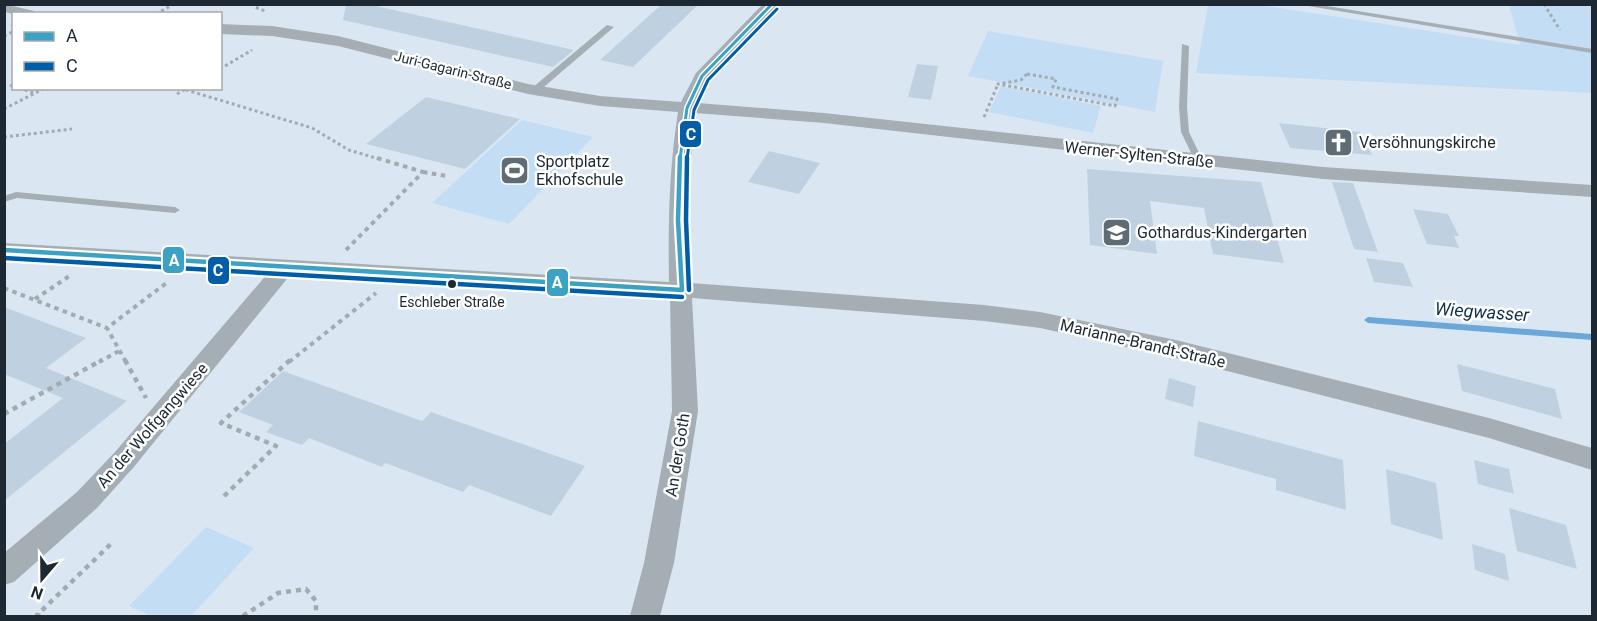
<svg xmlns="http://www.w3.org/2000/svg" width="1597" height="621" font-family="Roboto,sans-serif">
<rect width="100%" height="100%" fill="#dae7f2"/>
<path fill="#c3ddf5" d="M1208 5H1261L1520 45 1509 5H1592V93L1196 73Z
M988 31 1163 61 1155 112 968 76Z
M1001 86 1101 106 1093 133 989 112Z
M522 120 593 137 509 224 432 203Z
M206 527 254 548 191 616H151L129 606Z"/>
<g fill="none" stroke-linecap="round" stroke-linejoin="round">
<path fill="#6ba8d9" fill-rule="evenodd" d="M1368 317 1592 334V340L1368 323 1364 320Z"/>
</g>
<path fill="#bfd1e0" d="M346 4H367L574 50 553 67 343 20Z
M662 4H699L633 67 600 60Z
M917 64 938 66 931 100 908 97Z
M426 97 520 119 465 169 366 144Z
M1279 123 1360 132 1372 155 1290 148Z
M769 151 820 163 799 194 748 182Z
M1087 169 1261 182 1284 263 1213 254 1204 208 1150 201 1157 254 1090 245Z
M1332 182 1353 183 1378 252 1354 249Z
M1413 209 1448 214 1459 236H1454L1459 248 1427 244Z
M1366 258 1403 263 1413 287 1374 282Z
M4 307 86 338 46 368 127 401 4 501V444L63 398 4 374Z
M1457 364 1555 389 1562 419 1462 391Z
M283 371 422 421 431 412 585 466 551 516 469 485 463 492 385 463 382 467 309 438 302 445 266 432 273 425 239 412Z
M1169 378 1196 386 1193 407 1165 399Z
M1198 421 1343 460 1346 510 1276 490V479L1194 456Z
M1474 460 1509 469 1514 494 1478 484Z
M1386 469 1436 483 1443 540 1391 524Z
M1509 508 1566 525 1577 569 1517 551Z
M1472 544 1505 554 1509 581 1475 570Z"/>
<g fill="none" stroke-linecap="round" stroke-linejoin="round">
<path stroke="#a3abb1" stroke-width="3" stroke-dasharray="3 3" stroke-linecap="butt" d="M259 4 255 7 265 11
M1544 4 1560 30
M156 14 174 4
M4 36 14 31
M220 69 252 50
M1027 74 1056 79 1053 87 1117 99 1115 106 998 84 1021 80Z
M10 85 14 87
M19 88 34 93
M180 88 312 128 349 150 379 159
M177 94 187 88
M4 109 45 88
M984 117 998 84
M4 137 72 129"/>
<path stroke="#a3abb1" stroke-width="4" stroke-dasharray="4.5 4.5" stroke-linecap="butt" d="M423 172 447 176
M346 250 423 172 374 157
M4 288 107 328
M35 299 71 275
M99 362 119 351
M126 362 107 328 169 281
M289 362 376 293"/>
<path stroke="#a3abb1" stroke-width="4.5" stroke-dasharray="5 5" stroke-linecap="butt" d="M125 360 146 398
M4 414 102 360
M224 496 276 446 221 423 290 360
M40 616 37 615 114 541
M243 616 278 593 306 589 316 601V616"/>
<path fill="#a6aeb5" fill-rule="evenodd" d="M1296 4H1315L1592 49V53Z
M607 25 614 27 538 92H532V88Z
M1182 44 1189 46 1187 107 1189 132 1203 161 1199 164 1195 161 1181 132 1179 107Z
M16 192 175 207 180 210 175 213 17 198 4 202V196Z"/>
<path fill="#a6aeb5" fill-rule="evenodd" d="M4 4 34 11 36 14H14L4 12Z
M763 4H779L709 78 698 103 824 113 1323 167 1592 185V197L1323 179 824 123 695 113C688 170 688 226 691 283L984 305 1040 312 1176 340 1489 418 1592 448V470L1489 438 1176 358 1040 328 984 321 692 298 698 411 674 563 660 616H630L644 563 672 411 670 297 291 274 133 468 97 508 14 582 4 585V553L77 492 115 452 268 273 4 257V243L669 282C668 224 669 169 678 112L600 106 528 94 338 46 272 36 220 34V24L272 26 338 36 528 84 600 96 681 102 696 73Z"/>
<defs>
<path id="bus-1-far1" d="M680 159 687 108 702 76 772 4"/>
<path id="bus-1" d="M680 157 678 220 682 290
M4 250 682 290"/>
<path id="bus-2-far1" d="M687 159 694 110 708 80 777 9"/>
<path id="bus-2" d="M687 157 686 220 689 290
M4 258 682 297"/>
</defs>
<use href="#bus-1-far1" stroke="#fff" stroke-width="6"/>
<use href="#bus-1" stroke="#fff" stroke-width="9"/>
<use href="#bus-2-far1" stroke="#fff" stroke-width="6"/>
<use href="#bus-2" stroke="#fff" stroke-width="9"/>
<use href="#bus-1-far1" stroke="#3ba2c4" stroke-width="3"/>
<use href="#bus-1" stroke="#3ba2c4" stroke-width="4.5"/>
<use href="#bus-2-far1" stroke="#005da8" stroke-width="3"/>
<use href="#bus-2" stroke="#005da8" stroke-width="4.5"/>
</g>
<defs>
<symbol id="church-square" viewBox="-11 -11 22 22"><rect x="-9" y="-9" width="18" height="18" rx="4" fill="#5f6b75" stroke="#fff"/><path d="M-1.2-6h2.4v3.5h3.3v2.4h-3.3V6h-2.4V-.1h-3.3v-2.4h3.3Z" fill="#fff"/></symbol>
<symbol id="stadium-square" viewBox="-11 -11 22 22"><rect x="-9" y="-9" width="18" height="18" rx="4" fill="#5f6b75" stroke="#fff"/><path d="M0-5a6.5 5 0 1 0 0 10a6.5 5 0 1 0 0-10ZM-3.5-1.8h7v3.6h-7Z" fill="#fff"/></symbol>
<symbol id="school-square" viewBox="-11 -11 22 22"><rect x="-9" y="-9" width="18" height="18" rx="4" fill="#5f6b75" stroke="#fff"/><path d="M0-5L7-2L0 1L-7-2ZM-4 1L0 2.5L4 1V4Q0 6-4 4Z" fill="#fff"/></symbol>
</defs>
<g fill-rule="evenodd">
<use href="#church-square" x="1322" y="126" width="33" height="33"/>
<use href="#stadium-square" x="498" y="154" width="33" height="33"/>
<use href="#school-square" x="1100" y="216" width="33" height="33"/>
</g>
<circle fill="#1d2832" stroke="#fff" stroke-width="2" cx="452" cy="284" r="5"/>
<g text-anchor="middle" stroke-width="5" stroke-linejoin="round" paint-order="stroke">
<g font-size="14" fill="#1d2832" stroke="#fff">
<text transform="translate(453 70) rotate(14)" y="5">Juri-Gagarin-Straße</text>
</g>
<g font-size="14" fill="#1d2832" stroke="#fff">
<text x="452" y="307">Eschleber Straße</text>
</g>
<g font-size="16" fill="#1d2832" stroke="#fff" text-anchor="start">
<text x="1359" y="148">Versöhnungskirche</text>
<text x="536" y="167">Sportplatz<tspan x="536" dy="18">Ekhofschule</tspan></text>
<text x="1137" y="238">Gothardus-Kindergarten</text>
</g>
<g font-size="16" fill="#1d2832" stroke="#fff">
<text transform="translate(1139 154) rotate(6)" y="6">Werner-Sylten-Straße</text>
<text transform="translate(1143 343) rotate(13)" y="6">Marianne-Brandt-Straße</text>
<text transform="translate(152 425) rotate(-49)" y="6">An der Wolfgangwiese</text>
<text transform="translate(677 455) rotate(-81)" y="6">An der Goth</text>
</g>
<g font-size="18" font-style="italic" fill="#0e304b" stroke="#fff">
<text transform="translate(1482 312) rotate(4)" y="6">Wiegwasser</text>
</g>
</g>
<g stroke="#fff" stroke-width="2">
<rect x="679" y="120" width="23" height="28" rx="6" fill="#005da8"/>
<rect x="162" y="246" width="23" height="28" rx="6" fill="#3ba2c4"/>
<rect x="207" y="256" width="23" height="29" rx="6" fill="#005da8"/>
<rect x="546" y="268" width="23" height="29" rx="6" fill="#3ba2c4"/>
</g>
<g font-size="16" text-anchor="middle" font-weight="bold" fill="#fff">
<text x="691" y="140">C</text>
<text x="174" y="266">A</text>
<text x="218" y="276">C</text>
<text x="557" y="288">A</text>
</g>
<rect width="1597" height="621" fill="none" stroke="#1d2832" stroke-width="12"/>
<rect x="12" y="12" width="210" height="78" fill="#ffffff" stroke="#a5a9ad" stroke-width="1.5"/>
<rect x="24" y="32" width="30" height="9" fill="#3ba2c4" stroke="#a5a9ad" stroke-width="1.5"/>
<text x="66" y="42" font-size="18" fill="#1d2832">A</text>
<rect x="24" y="62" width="30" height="9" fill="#005da8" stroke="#a5a9ad" stroke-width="1.5"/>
<text x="66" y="72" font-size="18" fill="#1d2832">C</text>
<g transform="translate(42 579) rotate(200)" stroke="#ffffff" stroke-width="4.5" paint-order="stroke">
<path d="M0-4.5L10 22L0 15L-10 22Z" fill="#1d2832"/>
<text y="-9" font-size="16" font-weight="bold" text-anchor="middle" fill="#1d2832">N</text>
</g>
</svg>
